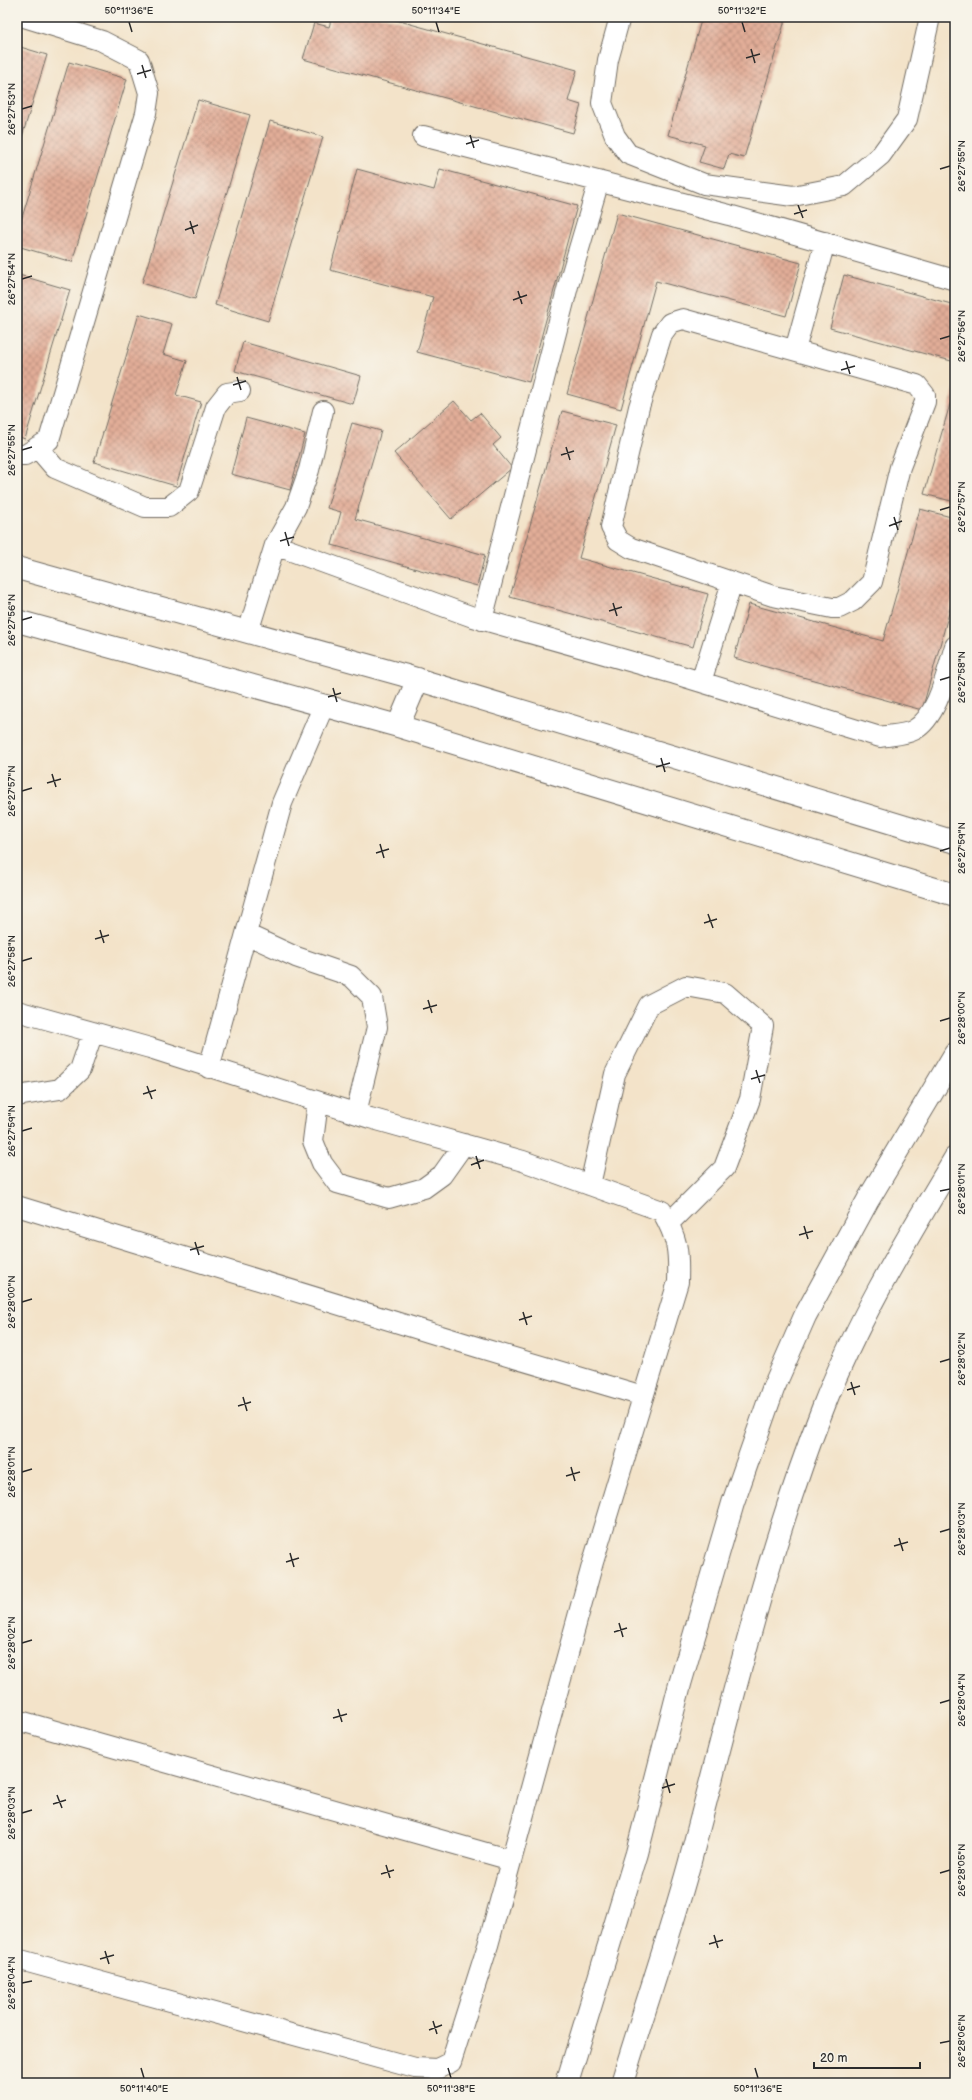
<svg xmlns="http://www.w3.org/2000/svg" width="972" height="2100" font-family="'Balsamiq Sans',sans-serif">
<defs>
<pattern id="building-cross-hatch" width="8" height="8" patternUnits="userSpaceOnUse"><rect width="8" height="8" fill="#e2ad98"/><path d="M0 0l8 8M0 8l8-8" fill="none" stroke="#b78d7c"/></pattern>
</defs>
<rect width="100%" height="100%" fill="#f7f3e8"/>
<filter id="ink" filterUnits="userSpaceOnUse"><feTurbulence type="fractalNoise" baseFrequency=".025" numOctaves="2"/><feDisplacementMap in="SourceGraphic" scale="8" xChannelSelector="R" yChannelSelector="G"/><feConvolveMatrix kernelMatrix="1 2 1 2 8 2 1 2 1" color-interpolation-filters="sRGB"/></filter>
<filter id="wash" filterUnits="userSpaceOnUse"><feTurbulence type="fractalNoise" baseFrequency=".012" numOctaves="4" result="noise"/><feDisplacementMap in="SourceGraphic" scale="16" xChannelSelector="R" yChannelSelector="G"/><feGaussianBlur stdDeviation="0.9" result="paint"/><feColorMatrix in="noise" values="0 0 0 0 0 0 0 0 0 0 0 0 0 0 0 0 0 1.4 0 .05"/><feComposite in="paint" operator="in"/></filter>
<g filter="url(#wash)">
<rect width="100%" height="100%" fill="#f3e3c9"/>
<g id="blocks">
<path fill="url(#building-cross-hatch)" d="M332 17H385L577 70 568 101 581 105 573 133 303 59 314 23 329 27Z
M702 17H786L744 158 729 154 724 169 699 162 705 145 668 135Z
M17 46 47 55 17 153Z
M69 62 127 79 72 262 17 246V234Z
M198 100 250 115 195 299 142 283Z
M270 121 323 137 268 321 215 305Z
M357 169 434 190 440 169 577 206 529 382 417 352 433 297 330 270Z
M617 213 801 263 786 316 656 281 621 409 567 394Z
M19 275 70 290 25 439 17 436V283Z
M844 275 955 305V362L830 328Z
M139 314 172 324 163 354 187 361 176 395 201 402 176 486 94 462Z
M243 342 361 376 353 404 235 371Z
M955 387V502L924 494Z
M454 401 471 420 480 413 501 438 493 445 512 468 451 519 394 453Z
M562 411 616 425 579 558 708 594 693 647 510 597Z
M246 418 305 434 290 490 231 474Z
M352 423 381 431 355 519 485 555 477 586 332 545 341 512 327 508Z
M920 509 955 518V591L922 710 734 658 749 604 883 641Z"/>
</g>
</g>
<g filter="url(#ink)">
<use href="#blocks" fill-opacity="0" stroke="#716b62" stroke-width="1"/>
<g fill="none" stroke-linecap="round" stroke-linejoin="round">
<defs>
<path id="lane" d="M620 17 608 60 602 103 615 136 628 154 704 184 793 196 844 186 881 155 907 119 930 17
M423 136 729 215 955 280
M683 319 917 385 925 395V402L900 467 872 582 853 601 839 608H832L773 596 631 548 618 540 611 527 639 407 662 334 670 323Z
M795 350 825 242
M37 447 55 468 145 507H169L189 491 216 407 227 393 240 391
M17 455H25L49 440 146 113 149 93 139 60 102 41 24 17
M275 545 473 617 675 674 880 737C890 735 905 735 914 730 938 717 947 671 955 646
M482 620 568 286 599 181
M248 632 275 545 296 507 309 470 323 411
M701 682 732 582
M246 934 296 957 351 976 372 997 377 1027 356 1113
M17 1011 150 1048 370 1118 523 1161 662 1211C678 1240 679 1250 678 1282L593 1562 488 1945 451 2062 437 2069 415 2068 17 1959
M209 1068 282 803 324 705
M17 1096 60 1089 80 1070 93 1032
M318 1102 313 1141 322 1163 337 1183 389 1198 424 1188 442 1175 464 1144
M590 1185 615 1074 649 1005 686 986 725 993 763 1026 750 1099 724 1168 669 1223
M17 1206 477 1347 643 1396
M17 1720 511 1860"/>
<path id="street" d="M17 568 403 675 955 842
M17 621 398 726 955 895
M398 726 418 679
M567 2083 637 1853 680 1684 733 1503 773 1389 805 1316 868 1200 955 1054
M622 2083C644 2010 669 1938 689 1865 730 1711 765 1556 823 1408 857 1320 907 1239 955 1158"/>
</defs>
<use href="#lane" stroke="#716b62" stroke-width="22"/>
<use href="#street" stroke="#716b62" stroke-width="24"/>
<use href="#lane" stroke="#fff" stroke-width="20"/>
<use href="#street" stroke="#fff" stroke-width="22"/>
</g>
</g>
<path fill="none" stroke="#2b2b2b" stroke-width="1.5" d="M129 22 132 32M436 22 439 32M742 22 745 32M751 49 755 63M746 58 760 54M142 65 146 78M137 74 151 70M22 109 32 106M470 135 474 148M466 144 479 140M940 169 950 166M798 205 803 218M794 214 807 210M190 221 194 234M185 230 198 225M22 279 32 276M518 291 522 304M513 300 527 295M940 339 950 336M846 361 850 374M841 370 855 366M237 377 241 390M233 385 246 381M566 447 570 460M22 450 32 447M561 455 574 451M940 510 950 507M894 517 898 530M889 526 902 521M285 532 289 546M280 541 294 537M613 603 617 616M609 611 622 607M22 620 32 617M940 680 950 677M333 688 337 702M328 697 341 693M661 758 665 772M656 767 670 763M52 774 56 787M47 783 61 779M22 791 32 788M380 844 384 858M940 851 950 848M376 853 389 849M708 914 713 928M704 923 717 919M100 930 104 943M95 939 109 935M22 961 32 958M428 1000 432 1013M423 1009 437 1005M940 1021 950 1018M756 1070 760 1083M751 1079 765 1075M147 1086 152 1099M143 1094 156 1090M22 1131 32 1128M476 1156 480 1169M471 1165 484 1160M940 1191 950 1189M804 1226 808 1239M799 1235 813 1231M195 1242 199 1255M190 1250 204 1246M22 1302 32 1299M523 1312 527 1325M519 1320 532 1316M940 1362 950 1359M851 1382 855 1395M847 1390 860 1386M243 1397 247 1411M238 1406 251 1402M571 1467 575 1481M22 1472 32 1469M566 1476 580 1472M940 1532 950 1529M899 1538 903 1551M894 1546 908 1542M290 1553 294 1567M286 1562 299 1558M619 1623 623 1637M614 1632 627 1628M22 1643 32 1640M940 1703 950 1700M338 1709 342 1722M333 1718 347 1714M666 1779 670 1793M662 1788 675 1784M57 1795 62 1808M53 1804 66 1800M22 1813 32 1810M386 1865 390 1878M940 1873 950 1870M381 1874 394 1870M714 1935 718 1948M709 1944 723 1940M105 1951 109 1964M100 1959 114 1955M22 1983 32 1981M433 2021 437 2034M429 2030 442 2025M940 2043 950 2041M141 2068 144 2078M448 2068 451 2078M755 2068 758 2078"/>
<rect width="972" height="2100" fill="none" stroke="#f7f3e8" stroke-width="44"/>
<path d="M814 2062v6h106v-6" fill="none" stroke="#2b2b2b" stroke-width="2"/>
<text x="820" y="2062" font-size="12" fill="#2b2b2b" stroke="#f7f3e8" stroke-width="3" paint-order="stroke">20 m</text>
<rect x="22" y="22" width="928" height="2056" fill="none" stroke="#2b2b2b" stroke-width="1.5"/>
<g font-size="10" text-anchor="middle" fill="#2b2b2b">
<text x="129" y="14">50°11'36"E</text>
<text x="436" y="14">50°11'34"E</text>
<text x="742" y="14">50°11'32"E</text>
<text transform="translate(11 109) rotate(-90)" y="4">26°27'53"N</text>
<text transform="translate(961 166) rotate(-90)" y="4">26°27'55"N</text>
<text transform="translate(11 279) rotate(-90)" y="4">26°27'54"N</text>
<text transform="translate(961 336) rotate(-90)" y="4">26°27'56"N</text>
<text transform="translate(11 450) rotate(-90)" y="4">26°27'55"N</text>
<text transform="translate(961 507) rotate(-90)" y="4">26°27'57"N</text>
<text transform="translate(11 620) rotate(-90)" y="4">26°27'56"N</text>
<text transform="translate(961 677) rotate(-90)" y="4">26°27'58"N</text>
<text transform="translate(11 791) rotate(-90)" y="4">26°27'57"N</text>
<text transform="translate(961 848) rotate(-90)" y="4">26°27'59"N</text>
<text transform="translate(11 961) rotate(-90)" y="4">26°27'58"N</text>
<text transform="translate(961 1018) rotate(-90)" y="4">26°28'00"N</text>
<text transform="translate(11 1131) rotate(-90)" y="4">26°27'59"N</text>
<text transform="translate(961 1189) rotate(-90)" y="4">26°28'01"N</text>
<text transform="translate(11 1302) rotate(-90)" y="4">26°28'00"N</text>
<text transform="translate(961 1359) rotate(-90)" y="4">26°28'02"N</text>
<text transform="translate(11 1472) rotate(-90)" y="4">26°28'01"N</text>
<text transform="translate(961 1529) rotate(-90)" y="4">26°28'03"N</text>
<text transform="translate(11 1643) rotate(-90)" y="4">26°28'02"N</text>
<text transform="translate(961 1700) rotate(-90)" y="4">26°28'04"N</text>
<text transform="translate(11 1813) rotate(-90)" y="4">26°28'03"N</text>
<text transform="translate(961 1870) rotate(-90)" y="4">26°28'05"N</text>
<text transform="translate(11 1983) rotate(-90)" y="4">26°28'04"N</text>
<text transform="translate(961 2041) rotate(-90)" y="4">26°28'06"N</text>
<text x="144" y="2092">50°11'40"E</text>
<text x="451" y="2092">50°11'38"E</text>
<text x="758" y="2092">50°11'36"E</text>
</g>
</svg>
